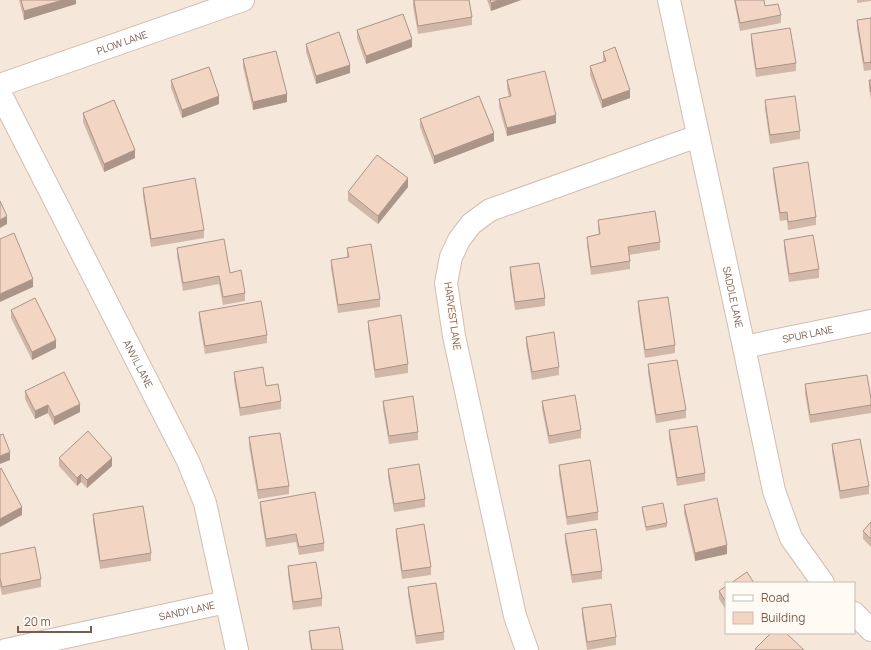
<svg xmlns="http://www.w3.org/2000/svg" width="871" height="650" font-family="Manrope,sans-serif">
<rect width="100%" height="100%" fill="#fdf6ec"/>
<path fill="#f5e8da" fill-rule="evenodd" d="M0 0H871V650H0ZM726 583H854V633H726Z"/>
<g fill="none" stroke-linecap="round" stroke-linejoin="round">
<defs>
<g id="street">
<path id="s1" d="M669 0 744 347 774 491 791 538 823 583"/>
<path id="s2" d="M0 85 243 0"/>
<path id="s3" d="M0 93 188 461 205 503 237 650"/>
<path id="s4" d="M744 347 871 321"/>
<path d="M854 613 871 630"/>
<path id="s5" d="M6 650 226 602"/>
<path d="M527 650 515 616 454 336 446 283 451 257 459 240 471 224 490 210 698 136"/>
</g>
</defs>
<use href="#street" stroke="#d1beb0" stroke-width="24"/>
<use href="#street" stroke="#fff" stroke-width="22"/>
</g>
<path fill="#d1b7a8" d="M19 0H76V4L24 20Z
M413 0H469L472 17V25L418 34 413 6Z
M487 0H521L491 11Z
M734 0H764L765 6 781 15V23L740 31Z
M857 0H871V1L857 3Z
M871 18V70L864 71 857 28V20Z
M357 30 412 47 366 64 357 38Z
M751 34 796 63V71L756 77 751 42Z
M306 44 350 73 316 84 306 52Z
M603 52 630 98 602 108 590 75V66L603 62Z
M243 59 287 102 253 110 243 67Z
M171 80 219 104 182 118 171 88Z
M507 80 556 123 507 136 499 107V99L509 97 507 88Z
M869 80H871V100L869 88Z
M765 100 800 131V139L770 144 765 109Z
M83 113 135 158 104 172 83 122Z
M420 119 494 141 434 164 420 127Z
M773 168 816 217V225L788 230 787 220 780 221 773 176Z
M408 187 378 224 348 201V192Z
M143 188 204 230V238L151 247 143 196Z
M598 220 660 242V250L629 255 630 261V269L591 275 587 245V237L599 235 598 228Z
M784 240 819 269V278L789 282 784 248Z
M177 248 245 293V301L223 305 219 284 183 291 177 256Z
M347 248 380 299V307L338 313 331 268V260L347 258Z
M510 267 545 298V306L515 310 510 275Z
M638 301 675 345V353L645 358 638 309Z
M11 310 56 348 32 360 11 318Z
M199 312 267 335V343L205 354 199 320Z
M368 321 408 364V373L375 378 368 329Z
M526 337 559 367V375L532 380 526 345Z
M648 364 686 410V418L656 423 648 373Z
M234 372 266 386 281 401V409L240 416 234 380Z
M805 384 871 405V413L810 423 805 393Z
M25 391 80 412 54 425 48 413 35 419 25 399Z
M383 401 418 432V440L389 444 383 409Z
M542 401 581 430V438L549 444 542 409Z
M669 430 705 473V481L677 486 669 438Z
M249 437 289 486V494L258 499 249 446Z
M832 444 869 486V494L840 499 832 452Z
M59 458 112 466 87 488 81 482 77 486 59 466Z
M559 465 598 512V520L567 525 559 474Z
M388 469 425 499V507L394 512 388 477Z
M260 502 324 543V551L299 555 296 542 266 547 260 510Z
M684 505 727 554 695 561 684 513Z
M642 507 667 523V527L646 531 642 511Z
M93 514 151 553V561L100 569 93 522Z
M871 522V547L863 539V531Z
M396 529 431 567V575L402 579 396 537Z
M565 534 602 571V579L572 583 565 542Z
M0 554 41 579V587L2 595 0 586Z
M288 566 322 598V606L293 610 288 574Z
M726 586V610L719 599V591Z
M408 587 444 632V640L416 644 408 595Z
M582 608 616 637V645L587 650 582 616Z
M309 631 343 650H311L309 639Z"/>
<path fill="#aa9588" d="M63 0H76V4L24 20V11Z
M499 0H521L491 11V3Z
M412 39V47L366 64V56Z
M350 65V73L316 84V76Z
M630 90V98L602 108V100Z
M287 94V102L253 110V102Z
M219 96V104L182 118V110Z
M556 115V123L507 136V128Z
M494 133V141L434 164V156Z
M135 150V158L104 172V164Z
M408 178V187L378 224V216Z
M7 216V224L0 228V220Z
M33 279V287L0 302V294Z
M56 340V348L32 360V352Z
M80 404V412L54 425V417Z
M48 405V413L35 419V411Z
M10 452V460L0 464V456Z
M112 458V466L87 488V480Z
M81 474V482L77 486V478Z
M22 507V515L0 527V519Z
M727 545V554L695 561V553Z"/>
<path fill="#f3d5c3" stroke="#aa9588" d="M21 0H63L24 11Z
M414 0H469L472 17 418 26Z
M490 0H499L491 3Z
M735 0H764L765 6 778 4 781 15 740 23Z
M403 14 412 39 366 56 357 30Z
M871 18V62L864 63 857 20Z
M790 28 796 63 756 69 751 34Z
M339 32 350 65 316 76 306 44Z
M615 47 630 90 602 100 590 66 606 61 603 52Z
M276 51 287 94 253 102 243 59Z
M209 67 219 96 182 110 171 80Z
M545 71 556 115 507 128 499 99 511 96 507 80Z
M869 80H871V92Z
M479 96 494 133 434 156 420 119Z
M795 96 800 131 770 135 765 100Z
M114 100 135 150 104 164 83 113Z
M377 155 408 178 378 216 348 192Z
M808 162 816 217 788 222 787 212 780 213 773 168Z
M195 178 204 230 151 239 143 188Z
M0 201 7 216 0 220Z
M655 211 660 242 628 247 630 261 591 267 587 237 600 234 598 220Z
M14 233 33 279 0 294V239Z
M813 235 819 269 789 274 784 240Z
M224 239 230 273 241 270 245 293 223 297 219 276 183 283 177 248Z
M371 244 380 299 338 305 331 260 349 257 347 248Z
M539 263 545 298 515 302 510 267Z
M668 297 675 345 645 350 638 301Z
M35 298 56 340 32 352 11 310Z
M261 301 267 335 205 346 199 312Z
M401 315 408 364 375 370 368 321Z
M554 332 559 367 532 372 526 337Z
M677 360 686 410 656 415 648 364Z
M263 367 266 386 278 384 281 401 240 408 234 372Z
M64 372 80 404 54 417 48 405 35 411 25 391Z
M867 375 871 399V405L810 415 805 384Z
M575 395 581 430 549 436 542 401Z
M413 396 418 432 389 436 383 401Z
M697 426 705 473 677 478 669 430Z
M88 431 112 458 87 480 81 474 77 478 59 458Z
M280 433 289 486 258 490 249 437Z
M3 434 10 452 0 456V435Z
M860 439 869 486 840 491 832 444Z
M590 460 598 512 567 517 559 465Z
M419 464 425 499 394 504 388 469Z
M1 468 22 507 0 519V469Z
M315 492 324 543 299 547 296 534 266 539 260 502Z
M717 498 727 545 695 553 684 505Z
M663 503 667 523 646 527 642 507Z
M143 506 151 553 100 561 93 514Z
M871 522V539L863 531Z
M424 524 431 567 402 571 396 529Z
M596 529 602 571 572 575 565 534Z
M35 547 41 579 2 587 0 578V554Z
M316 562 322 598 293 602 288 566Z
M747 572 754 583H731Z
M436 583 444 632 416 636 408 587Z
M726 586V602L719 591Z
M611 604 616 637 587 642 582 608Z
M339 627 343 650H312L309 631Z
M771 633H786L804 650H756L755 649Z"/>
<g text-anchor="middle" stroke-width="3.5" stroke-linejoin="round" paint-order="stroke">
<g font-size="10" fill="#7a5c4d" stroke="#fffaf3">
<text dy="4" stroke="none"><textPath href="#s2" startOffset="129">PLOW LANE</textPath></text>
<text dy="4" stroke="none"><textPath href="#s1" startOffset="304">SADDLE LANE</textPath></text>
<text transform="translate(453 316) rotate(82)" y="4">HARVEST LANE</text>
<text dy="4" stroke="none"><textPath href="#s4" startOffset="65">SPUR LANE</textPath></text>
<text dy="4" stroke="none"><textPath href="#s3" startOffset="304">ANVIL LANE</textPath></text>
<text dy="4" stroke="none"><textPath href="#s5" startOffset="185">SANDY LANE</textPath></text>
</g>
</g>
<rect x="725" y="582" width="130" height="52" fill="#fffaf3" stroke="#cabbb1"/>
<rect x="733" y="595" width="20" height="6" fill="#ffffff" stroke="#cabbb1"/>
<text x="761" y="602" font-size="12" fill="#7a5c4d">Road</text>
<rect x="733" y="612" width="20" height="12" fill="#f3d5c3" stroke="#cabbb1"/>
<text x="761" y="622" font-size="12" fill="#7a5c4d">Building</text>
<path d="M18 626v6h73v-6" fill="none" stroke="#7a5c4d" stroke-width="2"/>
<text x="24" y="626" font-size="12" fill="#7a5c4d" stroke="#fffaf3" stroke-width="3" paint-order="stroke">20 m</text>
</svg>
